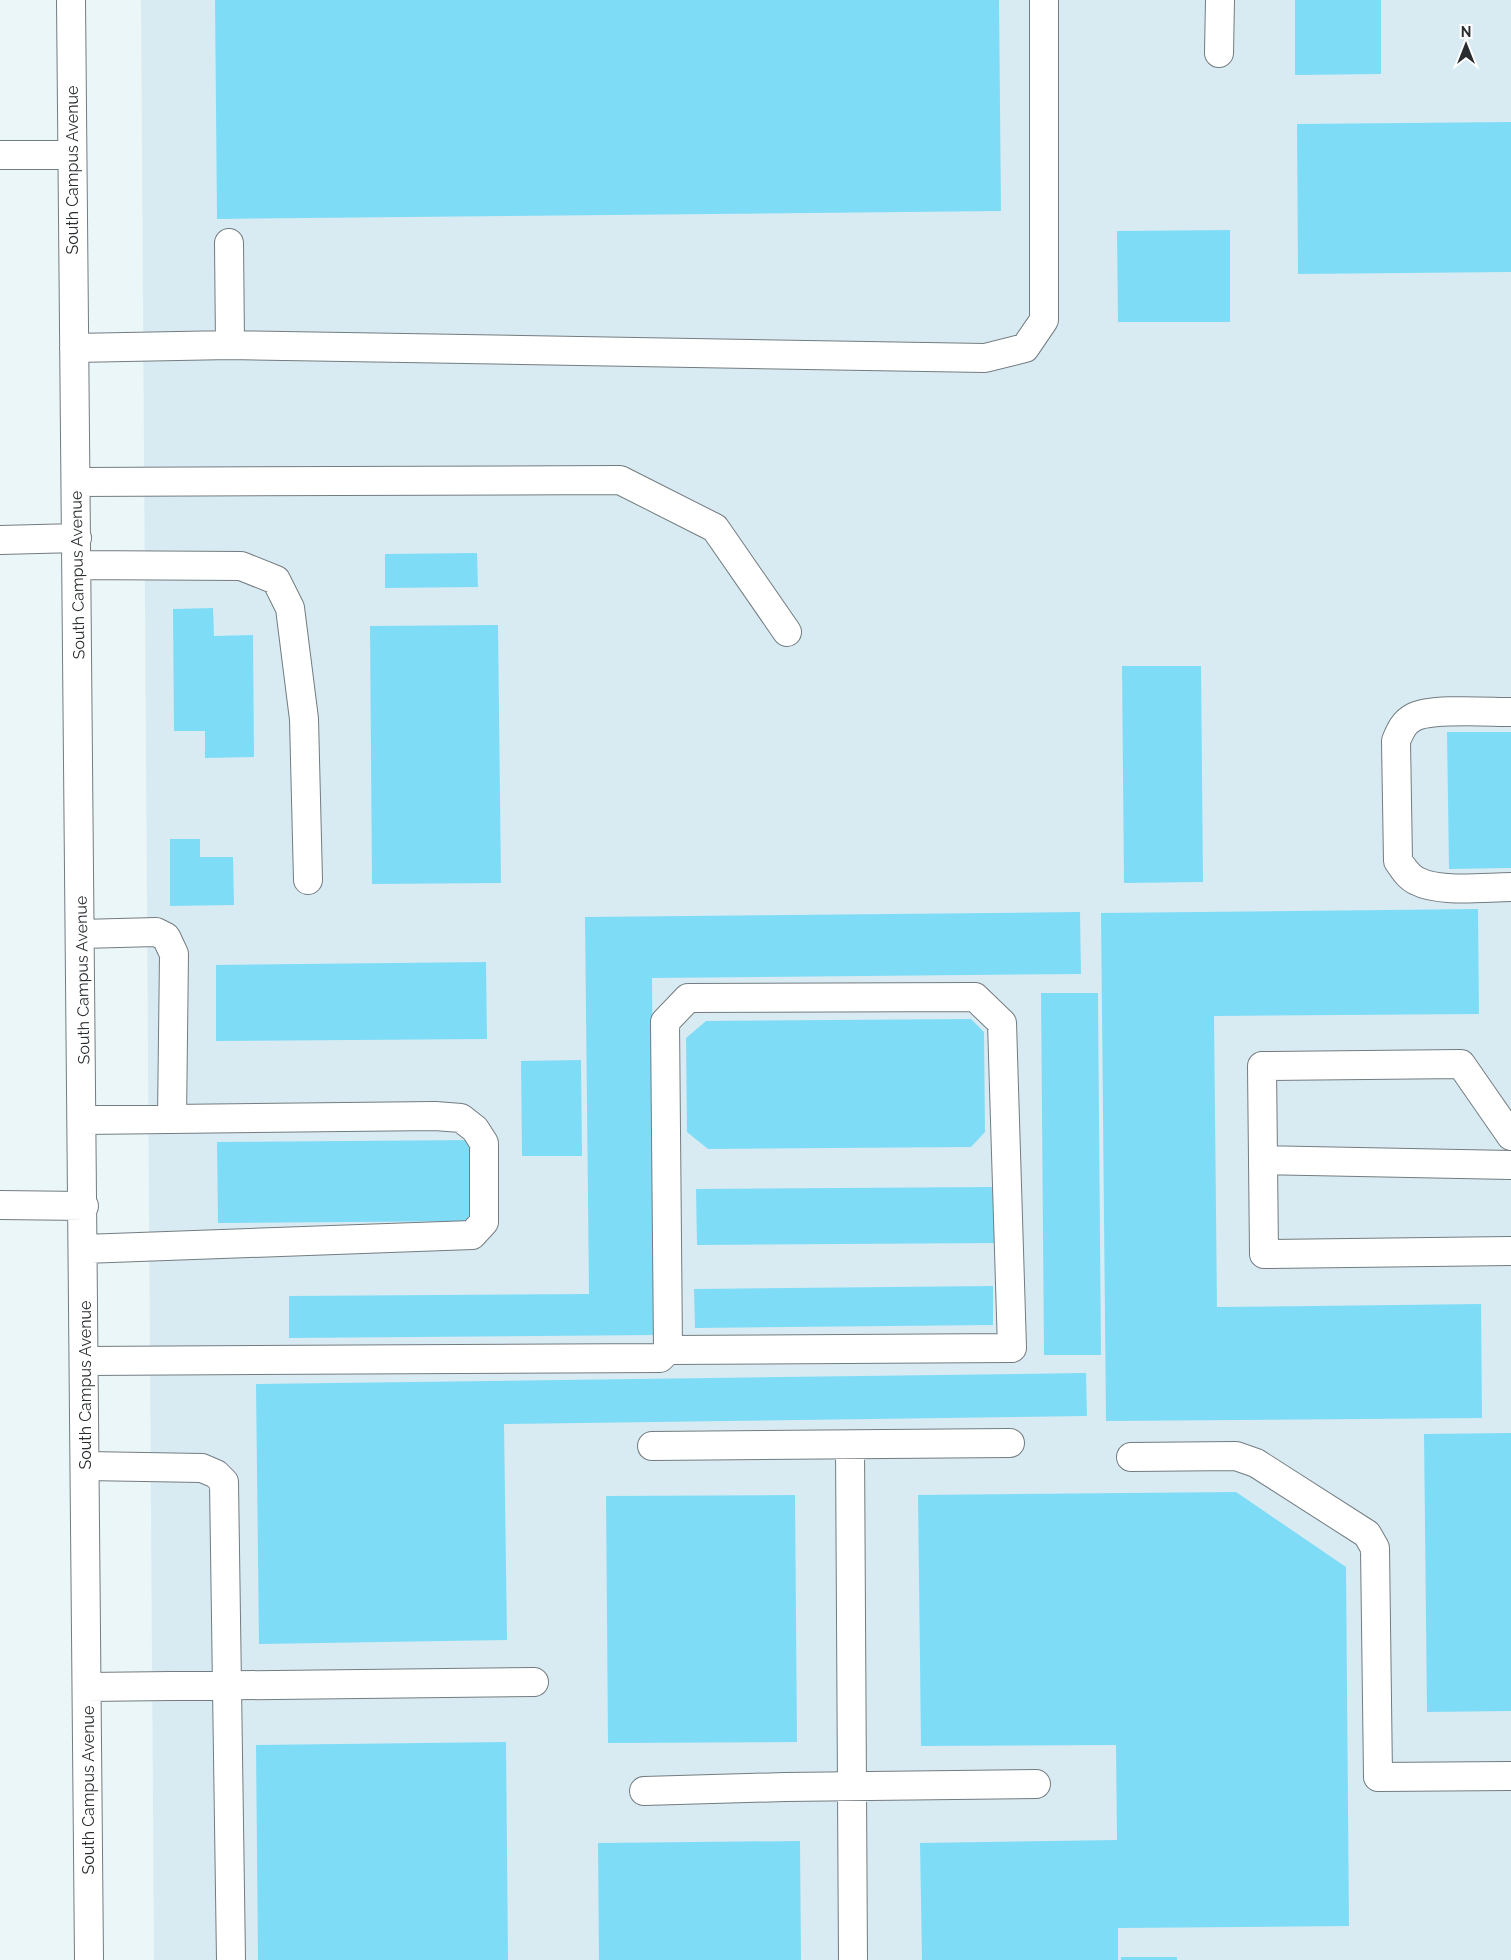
<svg xmlns="http://www.w3.org/2000/svg" width="1511" height="1960" font-family="Raleway,sans-serif">
<rect width="100%" height="100%" fill="#ebf6f9"/>
<path fill="#d8ebf2" d="M141 0H1511V1960H154Z"/>
<path fill="#7fdcf7" d="M215 0H999L1001 211 217 219Z
M1295 0H1381V74L1295 75Z
M1511 122V272L1298 274 1297 124Z
M1230 230V322H1118L1117 231Z
M477 553 478 587 385 588V554Z
M213 608 214 636 253 635 254 757 205 758V731H174L173 609Z
M498 625 501 883 372 884 370 626Z
M1122 666H1201L1203 882 1124 883Z
M1447 732H1511V868L1449 869Z
M170 839H200V857H233L234 905 170 906Z
M1478 909 1479 1014 1214 1016 1217 1307 1481 1304 1482 1418 1106 1421 1101 913Z
M1080 912 1081 974 652 978 655 1335 289 1338V1296L589 1294 585 917Z
M486 962 487 1039 216 1041V965Z
M1041 993H1098L1101 1355H1044Z
M971 1019 984 1032 985 1132 971 1147 708 1149 687 1132 686 1038 706 1021Z
M581 1060 582 1156H522L521 1061Z
M473 1140 474 1221 218 1223 217 1142Z
M996 1187 997 1243 697 1245 696 1189Z
M993 1286V1325L695 1328 694 1289Z
M1086 1373 1087 1416 504 1424 507 1640 259 1644 256 1384Z
M1511 1433V1711L1427 1712 1424 1434Z
M1236 1492 1346 1567 1349 1926 1118 1928V1960H922L920 1843 1117 1840 1116 1745 921 1746 918 1495Z
M795 1495 797 1742 608 1743 606 1496Z
M506 1742 508 1960H258L256 1745Z
M800 1841 801 1960H599L598 1843Z
M1121 1957H1177V1960H1121Z"/>
<g fill="none" stroke-linecap="round" stroke-linejoin="round">
<defs>
<path id="minor" d="M71 0 89 1960
M1219 53 1220 0
M0 155H72
M229 243 230 345
M74 348 230 345 985 358 1025 348 1044 320V0
M76 482 620 480 715 528 787 632
M0 540 77 538
M77 565 241 566 276 580 290 608 304 719 308 880
M1511 712C1489 712 1432 708 1414 717 1404 722 1400 731 1396 741L1398 861C1404 869 1408 877 1417 881 1440 893 1485 887 1511 887
M81 934 156 932 166 937 174 954 172 1119
M83 1120 435 1116 461 1118 475 1129 484 1143V1222L472 1235 84 1249
M1511 1136 1461 1064 1262 1066 1264 1254 1511 1251
M1263 1160 1511 1165
M0 1205 84 1206
M85 1361 660 1358 668 1350 1012 1348 1002 1023 975 997 688 998 665 1022 668 1350
M850 1445 853 1960
M652 1446 1010 1443
M1131 1457 1236 1456 1256 1463 1367 1534 1375 1548 1378 1777 1511 1776
M86 1466 202 1468 216 1474 224 1482 231 1960
M87 1687 534 1682
M644 1791 785 1787 1036 1784"/>
</defs>
<use href="#minor" stroke="#737c80" stroke-width="30"/>
<use href="#minor" stroke="#fff" stroke-width="28"/>
</g>
<g text-anchor="middle" stroke-width="4" stroke-linejoin="round" paint-order="stroke">
<g font-size="16" fill="#292d2f" stroke="#fff">
<text transform="translate(72 170) rotate(-90)" y="6">South Campus Avenue</text>
<text transform="translate(77 575) rotate(-91)" y="6">South Campus Avenue</text>
<text transform="translate(82 980) rotate(-91)" y="6">South Campus Avenue</text>
<text transform="translate(85 1385) rotate(-90)" y="6">South Campus Avenue</text>
<text transform="translate(88 1790) rotate(-90)" y="6">South Campus Avenue</text>
</g>
</g>
<g transform="translate(1466 45)" stroke="#ffffff" stroke-width="4" paint-order="stroke">
<path d="M0-4L9 19L0 12L-9 19Z" fill="#292d2f"/>
<text y="-8" font-size="14" font-weight="bold" text-anchor="middle" fill="#292d2f">N</text>
</g>
</svg>
